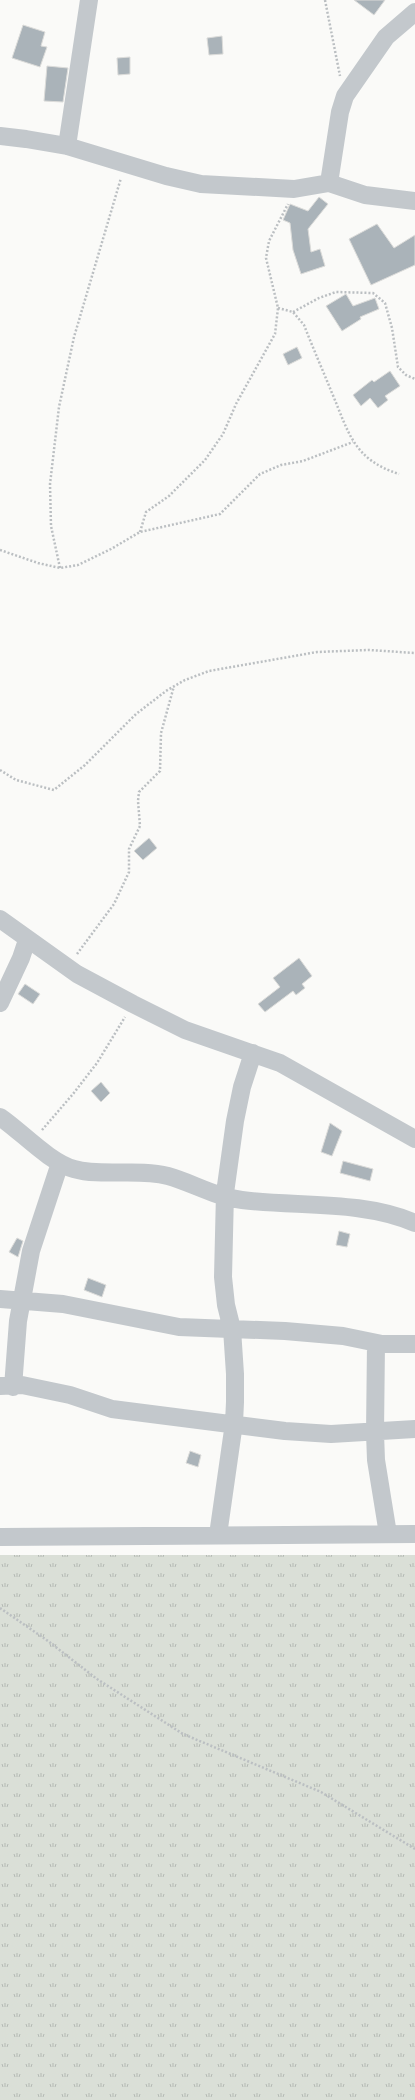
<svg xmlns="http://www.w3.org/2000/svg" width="415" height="2100" font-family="'Open Sans',sans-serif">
<defs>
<pattern id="grass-tufts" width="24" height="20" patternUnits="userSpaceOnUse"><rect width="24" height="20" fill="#dadfd7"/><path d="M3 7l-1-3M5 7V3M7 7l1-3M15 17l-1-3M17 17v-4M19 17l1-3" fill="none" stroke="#b4b9b4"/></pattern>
</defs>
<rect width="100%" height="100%" fill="#fafaf8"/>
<path fill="url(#grass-tufts)" d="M0 1555H415V2100H0Z"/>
<path fill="#aab3b9" stroke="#dcdcda" d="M354 0H385L374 15Z
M23 25 45 32 41 46 47 47 40 67 12 58Z
M222 36 223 54 209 55 207 38Z
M130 57V74L118 75 117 58Z
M47 66 68 68 63 102 44 101Z
M319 197 328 204 308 229 311 252 320 249 325 266 301 274 293 250 290 223 283 220 290 204 308 211Z
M377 224 394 248 415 235V265L371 285 349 239Z
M346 294 353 306 375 298 379 309 360 317 361 319 342 331 326 306Z
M297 347 302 358 288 365 283 354Z
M390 371 400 386 385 396 388 400 378 408 370 398 361 406 353 395 372 380 374 382Z
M149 838 157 848 143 860 134 851Z
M299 958 312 976 302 984 305 988 296 995 293 991 265 1012 258 1004 280 987 273 978Z
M25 984 40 994 33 1004 18 994Z
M101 1082 110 1093 101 1102 91 1091Z
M330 1123 342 1131 332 1156 321 1152Z
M343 1161 373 1169 370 1181 340 1173Z
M339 1231 350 1234 347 1247 336 1245Z
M17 1238 23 1241 18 1257 9 1252Z
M88 1278 106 1285 102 1297 84 1290Z
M190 1451 201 1455 198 1467 186 1463Z"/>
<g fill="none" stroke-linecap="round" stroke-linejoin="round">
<path stroke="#bbbfc2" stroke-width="2.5" stroke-dasharray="2 2" stroke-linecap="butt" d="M325 0 340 76
M278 308 293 312 304 325C313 348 323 371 332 393 349 433 353 459 399 474
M293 312 319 298 336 292 373 293 385 303 392 328 398 367 406 375 415 379
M140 532 146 512 169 496 205 460 223 434 236 404 275 334 278 308 266 258 269 241 288 204
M0 550 38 563 60 568 78 565 111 549 140 532 220 514 260 474 281 465 303 461 353 442
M60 568 51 526 50 484 59 407 74 337 121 178
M0 770 16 780 54 790 85 765 136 714 166 691 185 680 209 671 317 652 369 650 415 653
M77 954 114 904 129 872V849L140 826 138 801 139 792 160 771 161 733 174 686
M42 1130 73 1094 97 1063 125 1017
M0 1608 48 1641 97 1679 183 1734 321 1792 415 1849"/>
<path stroke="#c3c8cc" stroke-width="18" d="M0 136 26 139 67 146 166 176 201 184 294 189 329 183 365 195 415 201
M67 146 89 0
M329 183 340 112 345 96 386 37 415 12
M0 919 77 974 133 1004 185 1030 280 1063 415 1139
M0 1003 21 958 27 940
M0 1117C22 1132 49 1162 74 1169 102 1177 137 1168 168 1176 193 1183 215 1197 242 1200 297 1207 363 1200 415 1223
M0 1299 63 1304 179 1327 285 1331 343 1336 382 1344H415
M376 1343 375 1433 376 1460 388 1534
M0 1386 22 1385 70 1395 112 1409 285 1431 331 1434 415 1429
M13 1387 18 1321 31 1251 60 1163
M218 1535 234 1423 235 1402V1374L232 1329 226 1305 223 1277 225 1193 235 1121 242 1087 253 1053
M0 1537 415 1534"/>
</g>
</svg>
